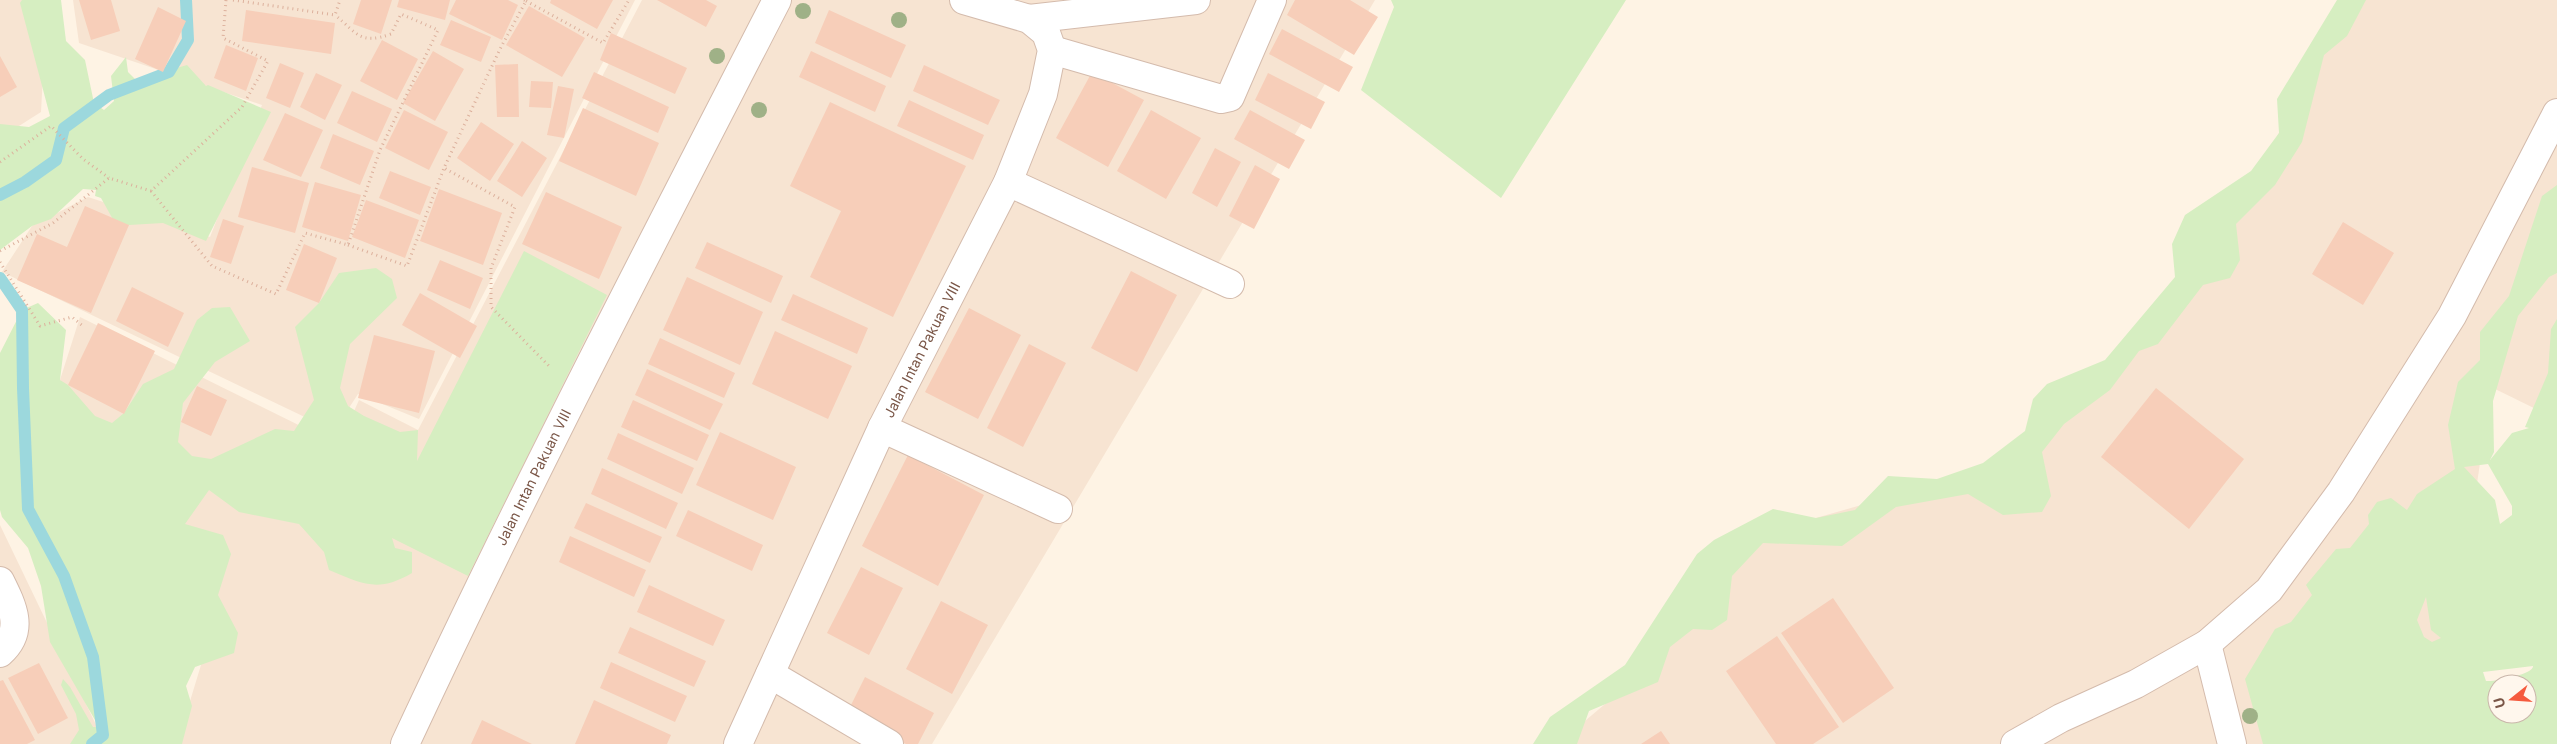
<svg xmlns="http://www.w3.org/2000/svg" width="2557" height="744" font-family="Inter,sans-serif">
<rect width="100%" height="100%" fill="#fef3e4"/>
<path fill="#f7e4d2" d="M0 0H47L41 112 0 138Z
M73 0H635L419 419 358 394 334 431 2 272 32 226 88 197 210 237 262 105 79 43Z
M642 0H1375L932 744H177L211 632 60 380 80 317 339 445 359 400 418 430Z
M2353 0H2557V405L2554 418 2491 387 2450 670 2525 744H1562L1573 731 1655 662 1737 547 1816 518 1973 473 2056 430 2255 176Z
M0 525 98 729 79 744H0Z"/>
<path fill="#d6eec1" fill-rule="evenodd" d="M22 0H61L66 41 85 60 94 103 104 110 114 101 111 76 126 57 128 72 138 82H152L163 72 187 65 206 86 208 85 271 112 206 241 163 223 129 225 115 223 101 198 95 196 96 190 83 189 51 219 32 226 0 250V124L29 127 50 116 20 3Z
M1391 0H1626L1501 198 1361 90 1394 7Z
M2337 0H2366L2347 36 2324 55 2302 142 2275 185 2236 224 2240 260 2230 278 2203 285 2158 344 2139 351 2110 390 2064 424 2042 452 2051 496 2042 512 2003 515 1968 494 1896 507 1842 546 1763 543 1732 576 1727 620 1712 630 1693 629 1670 647 1658 682 1589 711 1577 744H1533L1550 717 1625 665 1697 554 1714 540 1773 509 1816 518 1855 510 1888 476 1937 479 1983 463 2025 431 2033 399 2047 384 2105 360 2175 277 2172 244 2185 215 2251 171 2279 133 2277 99Z
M2557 185V273L2549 277 2518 316 2493 401 2494 452 2490 460 2512 433 2529 428 2525 427 2548 373 2551 329 2557 319V744H2263L2245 679 2275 629 2291 622 2312 595 2306 585 2336 549 2350 548 2369 524 2368 515 2377 502 2391 498 2407 510 2417 494 2455 469 2448 425 2458 382 2480 360V332L2509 296 2542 196ZM2488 464 2512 506V515L2500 524 2495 500 2464 467ZM2426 597 2431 630 2441 638 2432 642 2424 637 2417 620ZM2533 666C2534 674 2496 682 2486 681L2483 672ZM2497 684H2527V714H2497Z
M524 251 607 295 468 576 392 538 395 548 412 552V573C378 593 363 584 329 570L324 552 299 524 239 512 209 490 185 524 223 535 231 554 218 595 238 633 234 653 195 667 186 686 192 706 182 744H70L79 730 76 714 61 685 63 679 70 687 93 727H99L50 642 41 586 28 548 2 517 0 510V353L22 310 38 303 66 330 60 380 68 385 95 416 112 423 124 413 143 384 174 369 197 320 212 308 230 307 250 341 215 362 183 403 178 442 192 456 211 459 275 429 294 431 314 400 295 327 319 303 339 273 376 268 392 279 397 298 350 344 340 388 348 406 364 416 400 432 418 430 417 461Z"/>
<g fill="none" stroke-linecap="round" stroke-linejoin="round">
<path stroke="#9cd8dd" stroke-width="12" d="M0 195 25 182 56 160 64 128 109 95 169 72 188 40 186 0
M0 278 22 310 23 388 28 509 64 576 93 657 103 735 92 744"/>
</g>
<path fill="#f7ceb9" d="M79 0H111L120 31 91 40Z
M361 0H392L381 34 353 24Z
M399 0H450L445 20 397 7Z
M456 0H508L518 5 502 40 449 14Z
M551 0H613L597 29 550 3Z
M657 0H706L717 6 706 27Z
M1295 0H1350L1378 17 1354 55 1287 15Z
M529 6 585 38 562 77 506 45Z
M158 7 186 21 163 72 135 59Z
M246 10 335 23 331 54 242 41Z
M829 10 906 45 891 78 815 43Z
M451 20 491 37 481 62 440 45Z
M1282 29 1353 67 1339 92 1269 54Z
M611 33 687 68 675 94 600 60Z
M382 40 418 59 397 100 360 81Z
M226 45 258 58 246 91 214 78Z
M433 51 464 69 435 121 403 103Z
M811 51 886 86 875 112 799 77Z
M0 56 17 87 0 97Z
M280 63 304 73 290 108 266 98Z
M518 64 519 117H497L495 65Z
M924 65 1000 100 988 125 913 91Z
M594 72 669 107 658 133 582 98Z
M1092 72 1144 100 1108 167 1056 138Z
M316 73 342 85 325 120 300 107Z
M1268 73 1325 102 1311 129 1255 100Z
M531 81 553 82 551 108 529 107Z
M558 86 574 89 564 138 547 135Z
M352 91 392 109 377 142 337 123Z
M909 100 984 135 973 160 897 126Z
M830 102 966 166 893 317 810 277 841 211 790 186Z
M583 108 659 143 636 196 559 161Z
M404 110 448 132 429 170 385 148Z
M1151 110 1201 138 1166 199 1117 171Z
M1250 110 1305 140 1289 169 1234 139Z
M285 113 323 130 301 177 263 160Z
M481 122 514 144 490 181 457 158Z
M333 134 374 151 360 185 320 168Z
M522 141 547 158 522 197 497 181Z
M1215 148 1241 162 1217 207 1192 193Z
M1255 165 1280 179 1254 229 1229 216Z
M252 167 309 183 295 233 238 217Z
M390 171 431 187 420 215 379 198Z
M315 182 361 195 348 241 302 227Z
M439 189 502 213 483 265 420 241Z
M546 192 622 227 599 279 522 244Z
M366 200 419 220 405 258 352 237Z
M85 206 129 225 91 313 17 280 37 234 67 247Z
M223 219 244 226 231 264 210 257Z
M2343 222 2394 253 2363 305 2312 274Z
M707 242 783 276 771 303 695 268Z
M304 244 337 258 319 303 286 290Z
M440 260 483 278 470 309 427 290Z
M1131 271 1177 295 1137 372 1091 348Z
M687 277 763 312 740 365 663 330Z
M132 287 184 313 168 347 116 321Z
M420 293 477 326 460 358 402 325Z
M793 294 868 328 857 354 781 320Z
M969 308 1021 335 978 419 925 392Z
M98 323 155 351 124 414 68 385Z
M775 331 852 366 828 419 752 384Z
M374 335 435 351 419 413 358 398Z
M660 338 735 373 724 398 648 364Z
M1029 344 1066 363 1023 447 987 428Z
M647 369 723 404 710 430 635 395Z
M197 386 227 400 211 436 181 422Z
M2156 388 2244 459 2189 529 2101 457Z
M633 400 709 435 697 461 621 427Z
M720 432 796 467 773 520 696 485Z
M618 433 694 468 682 494 607 459Z
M908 455 984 495 938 586 862 546Z
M602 468 678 503 666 529 591 494Z
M586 503 662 537 650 563 574 528Z
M688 510 763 545 752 571 676 536Z
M570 536 646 570 634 597 559 562Z
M861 567 903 588 869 655 827 633Z
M649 585 725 620 713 646 637 612Z
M1833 598 1894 688 1843 723 1781 633Z
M941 601 988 625 952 694 906 669Z
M630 627 706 661 694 687 618 653Z
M1777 636 1839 727 1813 744H1776L1726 671Z
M611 662 687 696 675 722 600 688Z
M39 663 68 718 38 734 8 678Z
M865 677 934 713 918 744H906L847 713Z
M3 680 35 740 27 744H0V681Z
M594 700 671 735 667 744H575Z
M482 720 532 744H471Z
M1661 731 1670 744H1641Z"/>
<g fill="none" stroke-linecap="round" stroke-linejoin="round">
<defs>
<g id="minor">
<path d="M1029 19 1196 0"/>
<path d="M1052 50 1221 99 1230 97 1272 0"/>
<path d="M1008 182 1230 284"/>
<path d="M882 428 1058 509"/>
<path d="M0 581C13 607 25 631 0 653"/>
<path d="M2207 644 2232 744"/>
<path d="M770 674 889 744"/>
<path id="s1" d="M405 744C522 492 650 247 777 0"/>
<path id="s2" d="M738 744 882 428 1008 182 1043 94 1052 50 1046 33 1029 19 964 0"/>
<path d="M2015 744 2061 718 2136 684 2207 644 2269 590 2341 492 2452 316 2557 113"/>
</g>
</defs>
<use href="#minor" stroke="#d4bbac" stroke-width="30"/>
<path stroke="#dcb09c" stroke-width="3" stroke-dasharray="1 4" stroke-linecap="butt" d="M233 0 335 15 340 0
M524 0 526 1 500 49 444 168 515 207 491 268V307L551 368
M526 1 603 43 629 0
M0 162 51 126 83 159 109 178
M151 191 212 266 276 294 305 233 348 245 380 150 438 30 401 14 391 34C360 45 358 34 335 15
M348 245 407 266 444 168
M0 251 53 223 109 178 151 191 242 107 268 61 223 38 226 0
M0 262 40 326 72 317 84 327"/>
<use href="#minor" stroke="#fff" stroke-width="28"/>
</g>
<g fill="#9fb187">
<circle cx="803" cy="11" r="8"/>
<circle cx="899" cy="20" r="8"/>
<circle cx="717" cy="56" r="8"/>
<circle cx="759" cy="110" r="8"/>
<circle cx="2250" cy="716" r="8"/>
</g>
<g text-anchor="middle" stroke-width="4" stroke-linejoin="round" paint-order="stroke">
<g font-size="14" fill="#7a5647" stroke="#fff7ed">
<text dy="5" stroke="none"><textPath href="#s2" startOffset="435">Jalan Intan Pakuan VIII</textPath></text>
<text dy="5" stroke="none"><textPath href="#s1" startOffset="296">Jalan Intan Pakuan VIII</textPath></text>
</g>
</g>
<g transform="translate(2512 699) rotate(253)"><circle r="24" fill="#fff7ed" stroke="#cab7ab"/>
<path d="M0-4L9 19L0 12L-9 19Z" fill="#f55a3d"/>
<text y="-8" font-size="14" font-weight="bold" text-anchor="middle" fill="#7a5647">U</text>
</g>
</svg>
